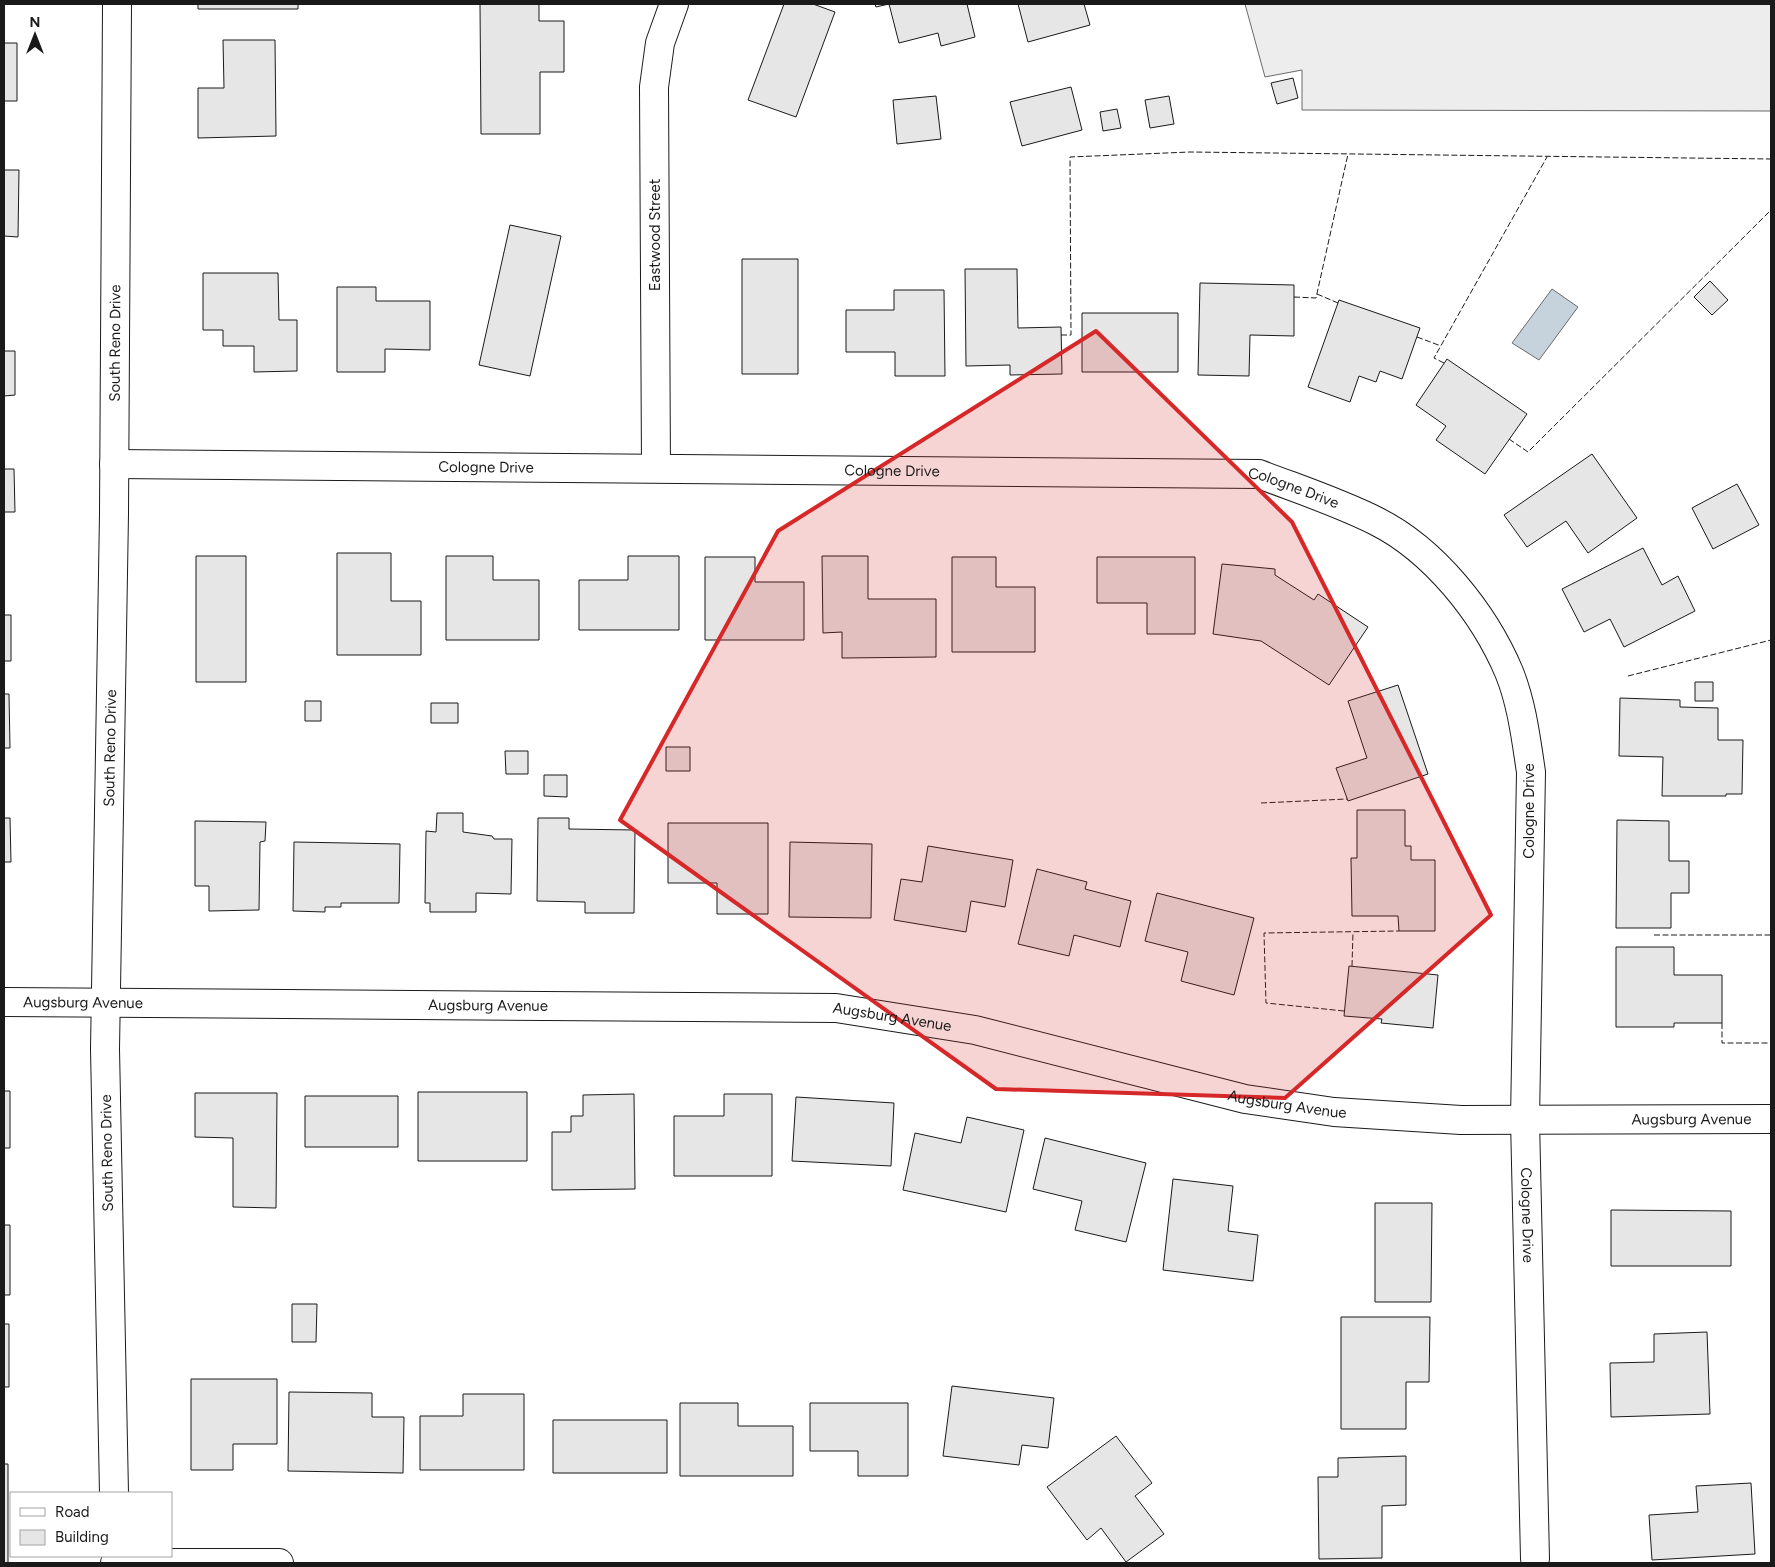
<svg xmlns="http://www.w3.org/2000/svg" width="1775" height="1567" font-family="Figtree,sans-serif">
<rect width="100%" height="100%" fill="#fff"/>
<path fill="#ededed" stroke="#6a6a6a" d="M1245 4H1771V111L1302 110V70L1265 77Z"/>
<path fill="#c6d2dc" stroke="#6a6a6a" d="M1552 289 1578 307 1539 360 1512 343Z"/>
<path fill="#e6e6e6" stroke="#1a1a1a" d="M198 4H298V9H198Z
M480 4H539V21H564V72H540V134H481Z
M784 4H813L835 12 796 117 748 100Z
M875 4H889L876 7Z
M889 4H967L975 37 941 46 938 33 899 43Z
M1018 4H1084L1090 25 1028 42Z
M223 40H275L276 136 198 138V88H224Z
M4 43H17V101H4Z
M1293 78 1298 98 1277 104 1271 83Z
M1071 87 1082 130 1022 146 1010 102Z
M936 96 941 139 897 144 893 100Z
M1169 96 1174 124 1150 128 1145 100Z
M1117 109 1121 128 1103 131 1100 112Z
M4 170H19L18 237 4 236Z
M510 225 561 236 530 376 479 365Z
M742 259H798V374H742Z
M965 269H1017L1018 328 1061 327 1062 374 1010 375V365L966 366Z
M203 273H278L279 320H297V371L254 372V346H223V330H203Z
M1710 281 1728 300 1712 315 1694 297Z
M1200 283 1294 285V336L1250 335 1249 376 1198 375Z
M337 287H376V301H430V350L385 349V372H337Z
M894 290H944L945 376H895V352H846V310H894Z
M1339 300 1420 328 1402 379 1380 371 1376 382 1359 376 1350 402 1308 387Z
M1082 313H1178V372H1082Z
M4 351H15V395L4 396Z
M1447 359 1527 414 1485 474 1436 440 1446 426 1416 405Z
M1592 454 1637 518 1588 553 1566 521 1527 547 1504 515Z
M4 469H14L15 512H4Z
M1737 484 1759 525 1713 549 1692 508Z
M1643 548 1662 585 1678 576 1695 611 1624 647 1610 619 1584 632 1562 589Z
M337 553H391V601H421V655H337Z
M196 556H246V682H196Z
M446 556H493V580H539V640H446Z
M628 556H679V630H579V580H628Z
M822 556H868V599H936V657L842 658V632L823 633Z
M705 557H755V582H804V640H705Z
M952 557H996V587H1035V652H952Z
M1097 557H1195V634H1147V603H1097Z
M1222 564 1275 569V575L1314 600 1318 594 1368 627 1329 685 1261 641 1213 634Z
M4 615H11V661H4Z
M1695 682H1713V701H1695Z
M1398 685 1428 774 1348 801 1336 768 1367 758 1348 701Z
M4 694H9L10 748H4Z
M1620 698 1680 700V707L1718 708V740H1743L1742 794H1726V796H1662L1663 757 1619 756Z
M305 701H321V721H305Z
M431 703H458V723H431Z
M666 747H690V771H666Z
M505 751H528V774H506Z
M544 775H567V797L544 796Z
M1357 810H1405V846H1411V860H1435V931H1399L1398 916H1352L1351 858H1357Z
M437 813H463V832L492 836 494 839H512L511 894 476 893V912H430V903H425L426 831 436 832Z
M4 818H10L11 862H4Z
M538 818H569V829L635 830 634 913H585V902L537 901Z
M1617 820 1669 821V861H1689V893H1671V928H1616Z
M195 821 266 822 265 841 260 842 259 910 209 911V886H195Z
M668 823H768V914H717V883H668Z
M294 842 400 844 399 903H341V907H325V912L293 911Z
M790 842 872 844 871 918 789 917Z
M928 846 1013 860 1005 907 971 901 966 932 894 920 901 879 922 882Z
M1037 869 1087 882 1085 889 1131 901 1120 947 1074 935 1069 956 1018 944Z
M1157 893 1254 918 1234 995 1181 981 1188 952 1145 941Z
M1616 947H1674V975H1722V1023H1674V1027H1616Z
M1349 966 1438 975 1433 1028 1381 1023 1382 1019 1344 1016Z
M4 1091H10V1148H4Z
M418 1092H527V1161H418Z
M195 1093H277L276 1208 233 1207V1138L195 1137Z
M634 1094 635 1189 552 1190V1132H571V1116H583V1095Z
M724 1094H772V1176H674V1116H724Z
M305 1096H398V1147H305Z
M796 1097 894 1103 891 1166 792 1161Z
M967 1117 1024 1130 1006 1212 903 1190 915 1133 961 1143Z
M1045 1138 1146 1163 1126 1242 1075 1230 1082 1201 1033 1189Z
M1173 1179 1233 1186 1228 1231 1258 1235 1253 1281 1163 1270Z
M1375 1203H1432L1431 1302H1375Z
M1611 1210 1731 1211V1266H1611Z
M4 1225H10V1295H4Z
M292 1304H317L316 1342H292Z
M1341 1317H1430L1429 1382H1406V1429H1341Z
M4 1324H9V1387H4Z
M1707 1332 1710 1414 1611 1417 1610 1363 1654 1362V1334Z
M191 1379H277V1444H233V1470H191Z
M952 1386 1054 1398 1048 1448 1022 1445 1019 1465 943 1456Z
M289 1392 372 1393V1417H404L403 1473 288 1471Z
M463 1394H524V1470H420V1416H463Z
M680 1403H738V1426H793V1476H680Z
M810 1403H908V1476H858V1451H810Z
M553 1420H667V1473H553Z
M1116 1436 1152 1483 1135 1496 1164 1534 1126 1562 1101 1528 1087 1540 1047 1487Z
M1406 1456V1505L1382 1506V1558L1319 1559 1318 1477H1338V1458Z
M4 1464H8V1563H4Z
M1751 1483 1755 1554 1652 1560 1649 1515 1698 1512 1696 1486Z"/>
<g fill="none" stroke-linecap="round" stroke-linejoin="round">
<defs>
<g id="street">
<path id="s1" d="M114 464 1259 474C1298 489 1338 502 1376 521 1434 550 1484 613 1509 672 1522 704 1526 739 1531 772L1525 1120 1535 1559"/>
<path d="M656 468 654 87 660 43 674 4"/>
<path id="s2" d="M4 1002 836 1008 975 1030 1245 1099 1334 1112 1461 1120 1771 1119"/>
<path id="s3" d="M114 1493 105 1049 114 514 117 4"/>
<path d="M115 1563H279"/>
</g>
</defs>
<use href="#street" stroke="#1a1a1a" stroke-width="30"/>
<use href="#street" stroke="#fff" stroke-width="28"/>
<path stroke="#1a1a1a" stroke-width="1" stroke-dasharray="6 2.5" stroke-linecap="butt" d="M1317 294 1338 303
M1294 297 1316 298 1348 154
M1061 335H1071L1070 157 1190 152 1771 159
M1417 337 1441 346
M1444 363 1434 358 1547 157
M1509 439 1528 452 1771 210
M1628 676 1771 640
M1261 803 1347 799
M1654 935H1771
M1352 966 1353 932
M1344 1011 1266 1003 1264 933 1399 931
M1722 1023V1043H1771"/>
</g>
<path fill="#d62828" fill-opacity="0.2" stroke="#d62828" stroke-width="4" stroke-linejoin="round" d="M1096 331 1292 522 1491 915 1285 1098 996 1089 620 820 778 531Z"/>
<g text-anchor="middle" stroke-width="4" stroke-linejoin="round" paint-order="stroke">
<g font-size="15" fill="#1a1a1a" stroke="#fff">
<text transform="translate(655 235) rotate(-90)" y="5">Eastwood Street</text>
<text dy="5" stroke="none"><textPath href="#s3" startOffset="1150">South Reno Drive</textPath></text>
<text dy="5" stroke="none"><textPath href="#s1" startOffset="372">Cologne Drive</textPath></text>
<text dy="5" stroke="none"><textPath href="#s1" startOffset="778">Cologne Drive</textPath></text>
<text dy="5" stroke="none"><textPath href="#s1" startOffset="1182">Cologne Drive</textPath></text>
<text dy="5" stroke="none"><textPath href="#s3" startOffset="745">South Reno Drive</textPath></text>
<text transform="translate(1529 811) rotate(-90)" y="5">Cologne Drive</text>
<text dy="5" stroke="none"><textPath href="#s2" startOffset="79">Augsburg Avenue</textPath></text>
<text dy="5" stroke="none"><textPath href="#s2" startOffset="484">Augsburg Avenue</textPath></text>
<text dy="5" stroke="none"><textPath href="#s2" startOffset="889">Augsburg Avenue</textPath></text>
<text dy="5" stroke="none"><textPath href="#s2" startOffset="1294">Augsburg Avenue</textPath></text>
<text dy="5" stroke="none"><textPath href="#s2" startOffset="1699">Augsburg Avenue</textPath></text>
<text transform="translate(107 1153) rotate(-91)" y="5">South Reno Drive</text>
<text dy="5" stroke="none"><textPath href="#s1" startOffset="2022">Cologne Drive</textPath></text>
</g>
</g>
<rect width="1775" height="1567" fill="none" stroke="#1a1a1a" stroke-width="10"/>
<rect x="10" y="1492" width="162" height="65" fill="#ffffff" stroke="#a3a3a3"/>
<rect x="20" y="1508" width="25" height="8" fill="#ffffff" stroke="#a3a3a3"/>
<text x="55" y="1517" font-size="15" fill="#1a1a1a">Road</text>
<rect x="20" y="1530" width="25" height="15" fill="#e6e6e6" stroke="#a3a3a3"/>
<text x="55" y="1542" font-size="15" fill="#1a1a1a">Building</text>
<g transform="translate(35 35)" stroke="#ffffff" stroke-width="4" paint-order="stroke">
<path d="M0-4L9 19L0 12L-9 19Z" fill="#1a1a1a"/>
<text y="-8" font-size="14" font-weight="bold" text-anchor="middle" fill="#1a1a1a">N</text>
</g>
</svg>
